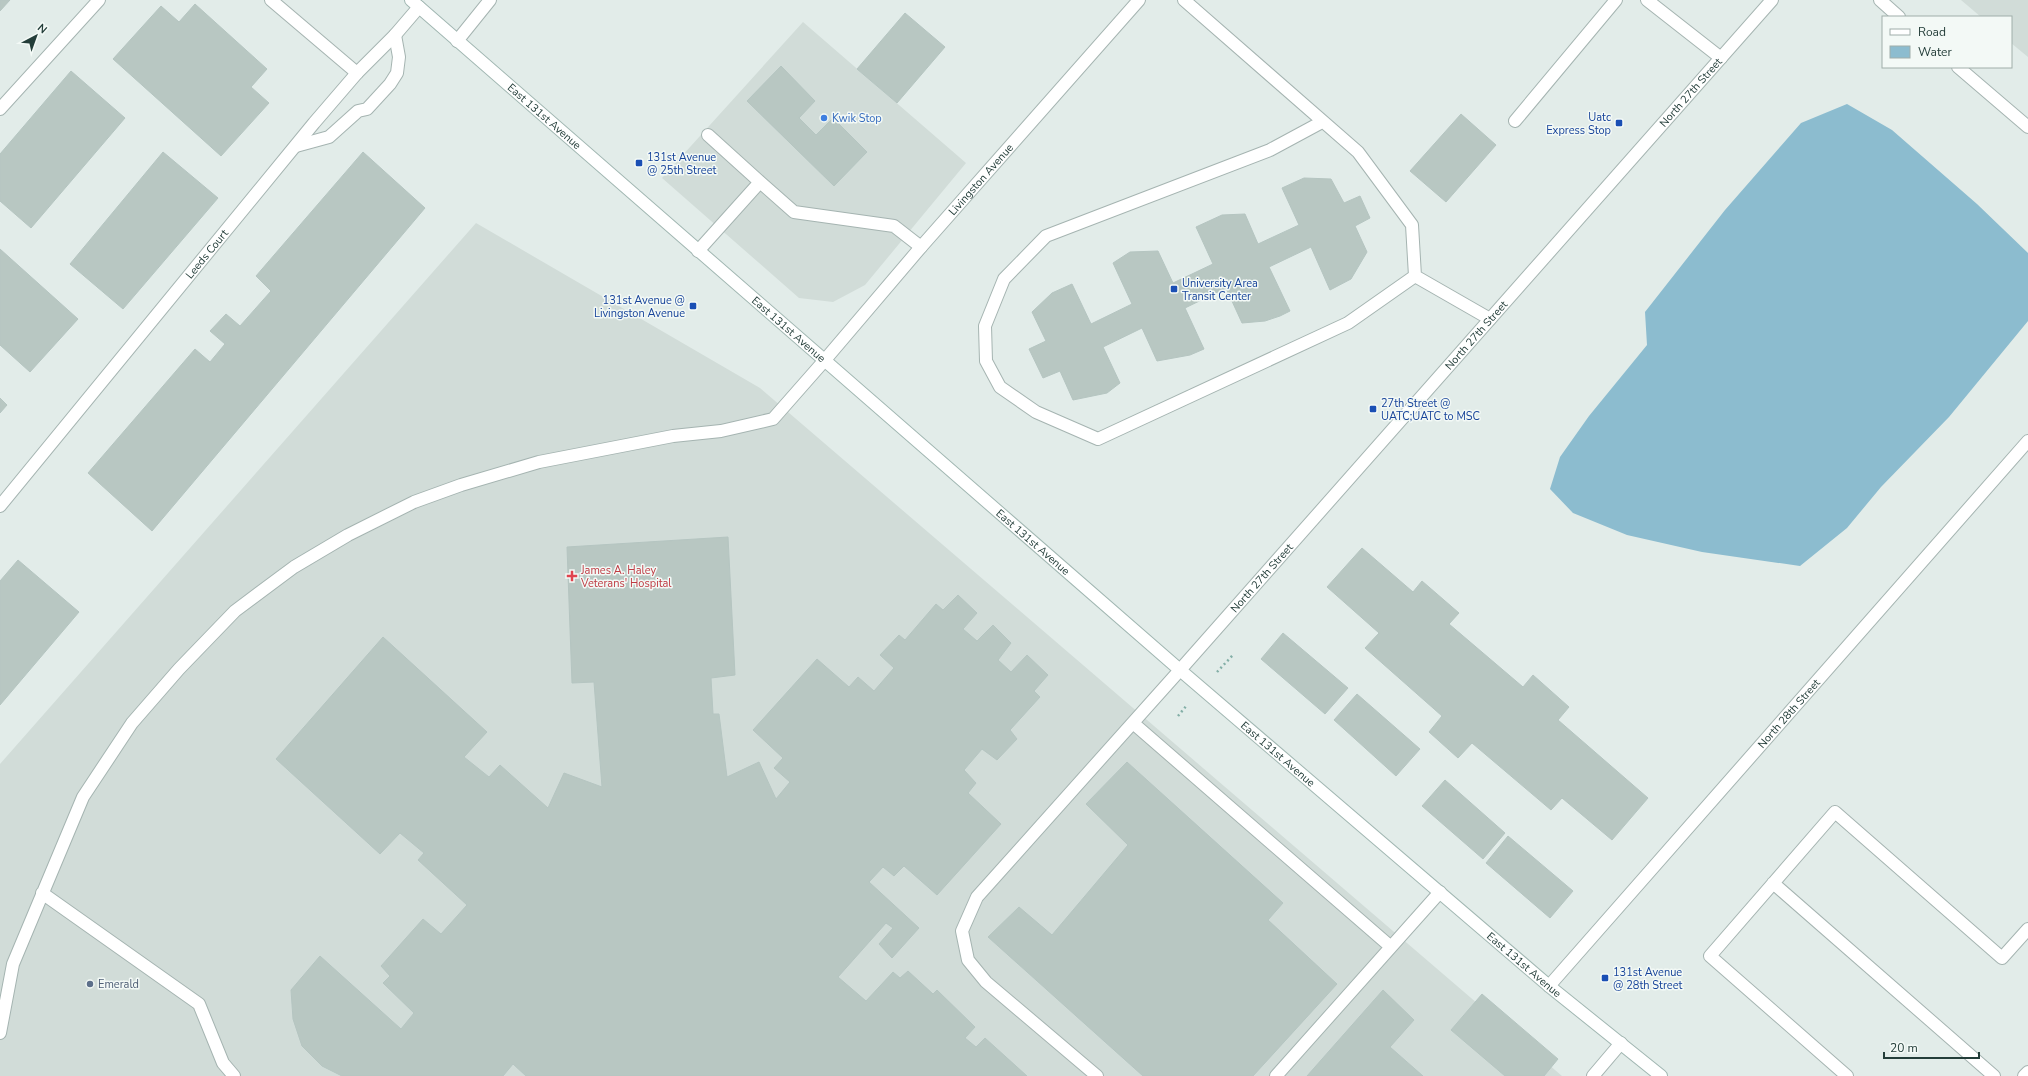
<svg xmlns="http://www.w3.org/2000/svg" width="2028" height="1076" font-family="'Nunito Sans',sans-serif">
<rect width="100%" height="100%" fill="#e2ece9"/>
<path fill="#d1dcd8" d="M1961 0H2028V57L2011 43V17H1981Z
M803 22 966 163 865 285 833 302 799 298 662 178Z
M476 223 760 388 1562 1076H0V764Z"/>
<path fill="#8cbccf" d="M1847 104 1892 130 1977 204 2028 253V321L1949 417 1881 487 1847 528 1800 566 1702 552 1627 535 1573 513 1550 489 1560 457 1589 416 1647 345 1645 312 1725 210 1801 123Z"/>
<path fill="#b8c7c2" stroke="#b5c5c1" d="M0 0H10L0 11Z
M195 4 267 69 251 87 269 103 221 156 113 59 161 6 179 22Z
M905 13 945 47 897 103 857 69Z
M781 66 815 101 799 118 816 135 833 118 867 152 834 186 747 101Z
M71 71 125 118 31 228 0 201V154Z
M1461 114 1496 145 1446 202 1410 171Z
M163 152 218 198 123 309 70 264Z
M363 152 425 208 152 531 88 473 195 349 210 362 225 344 210 331 226 314 240 326 271 291 256 276Z
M1304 178 1331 179 1344 203 1360 196 1370 218 1355 226 1367 252 1351 279 1330 290 1311 247 1269 267 1290 311 1280 316 1265 321 1242 323 1226 288 1185 308 1204 349 1190 355 1157 361 1142 328 1103 347 1120 383 1107 393 1073 400 1060 371 1043 378 1029 349 1046 341 1032 312 1052 293 1072 284 1091 324 1132 304 1113 263 1130 252 1158 251 1173 283 1213 264 1196 227 1222 215 1245 214 1258 244 1299 225 1282 188Z
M0 249 78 319 30 372 0 345Z
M0 398 7 405 0 413Z
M728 537 735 675 711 678 713 714H719L727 777 759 762 776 799 790 782 774 768 783 758 753 730 817 659 849 687 858 677 874 691 894 668 880 655 899 635 905 640 936 604 943 610 958 595 977 613 963 629 977 641 993 625 1011 643 998 660 1011 672 1027 655 1048 675 1034 691 1040 697 1010 730 1017 739 997 760 982 749 964 770 976 783 968 793 1001 824 937 895 904 866 894 876 883 867 869 882 919 928 892 958 879 944 893 928 886 923 838 977 866 1001 893 972 900 978 908 971 933 994 937 990 975 1027 965 1038 976 1047 985 1038 1027 1076H526L513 1064 503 1076H342L322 1066 302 1046 293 1019 291 990 320 956 401 1029 414 1013 383 983 390 976 381 966 423 919 441 934 467 905 418 860 424 853 400 833 380 854 276 759 383 637 487 732 464 757 489 777 500 765 548 808 564 773 602 787 594 682 572 683 567 547Z
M1362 548 1413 592 1422 581 1459 613 1449 624 1523 687 1533 675 1569 707 1558 720 1648 798 1612 840 1562 798 1551 810 1472 743 1458 758 1429 732 1442 716 1365 648 1379 633 1327 587Z
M18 560 79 612 0 705V581Z
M1283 633 1348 688 1325 714 1261 659Z
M1357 694 1420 749 1396 776 1334 720Z
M1127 762 1283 903 1268 920 1337 984 1253 1076H1143L988 937 1019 907 1052 935 1128 845 1086 804Z
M1445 780 1505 833 1483 859 1422 806Z
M1508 836 1573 891 1550 918 1486 863Z
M1383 990 1414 1020 1390 1047 1423 1076H1307Z
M1482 994 1558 1059 1544 1076H1505L1451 1030Z"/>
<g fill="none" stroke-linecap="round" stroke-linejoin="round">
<defs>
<path id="lane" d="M1184 0 1358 152 1412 225 1415 276
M1647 0 1721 58
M1515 121 1616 0
M1322 122 1270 150 1046 236 1004 279 985 326 986 361 1000 387 1036 412 1098 439 1348 323 1415 276
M760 182 794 212 894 226 921 247
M698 251 760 182 708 135
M1415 276 1490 319
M1133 723 1391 947
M1773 883 1994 1076
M42 893 199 1004 223 1063 234 1076
M0 1033 13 964 83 797 132 723 179 669 235 611 294 567 348 535 414 502 461 485 539 462 673 436 721 431 773 419 824 361
M1097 1076 986 982 968 960 962 931 977 897 1180 670
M1276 1076 1440 892
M1593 1076 1621 1043
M1847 1076 1710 956 1835 812 2002 958 2028 929
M2024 1076 2028 1072"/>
<g id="street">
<path d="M271 0 357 73"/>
<path d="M1880 0 1899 17"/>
<path d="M457 41 490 0"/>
<path d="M1958 67 2028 127"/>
<path d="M0 109 99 0"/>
<path d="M296 146 329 137 358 111 367 109 390 84 397 73 399 57 395 35"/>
<path id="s1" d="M824 361 921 247 1139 0"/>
<path id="s2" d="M0 506 314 123 357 73 395 35 419 7"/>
<path id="s3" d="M1180 670 1772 0"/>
<path id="s4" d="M1549 986 2028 441"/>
</g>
<g id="secondary">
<path id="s5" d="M411 0 1180 670 1549 986 1661 1076"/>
</g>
</defs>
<use href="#lane" stroke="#a5b4b1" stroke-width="14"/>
<use href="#street" stroke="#a5b4b1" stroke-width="14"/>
<use href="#secondary" stroke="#a1b7b2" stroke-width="14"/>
<path stroke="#84afa7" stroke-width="2.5" stroke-dasharray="2 3" stroke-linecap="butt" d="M1217 672 1233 655
M1178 716 1187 705"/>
<use href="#lane" stroke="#fff" stroke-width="12"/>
<use href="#street" stroke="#fff" stroke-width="12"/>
<use href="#secondary" stroke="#fff" stroke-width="12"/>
</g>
<circle fill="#3f7fe0" stroke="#f3f9f6" stroke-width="1.5" cx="824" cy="118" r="4"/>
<g fill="#1a4fb4" stroke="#f3f9f6" stroke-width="1.5">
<rect x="1615" y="119" width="8" height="8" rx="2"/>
<rect x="635" y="159" width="8" height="8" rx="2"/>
<rect x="1170" y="285" width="8" height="8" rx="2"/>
<rect x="689" y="302" width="8" height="8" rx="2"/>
<rect x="1369" y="405" width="8" height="8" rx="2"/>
<rect x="1601" y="974" width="8" height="8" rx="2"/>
</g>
<path fill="#e0444e" stroke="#f3f9f6" stroke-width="1.5" d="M570 570h4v4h4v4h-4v4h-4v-4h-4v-4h4z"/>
<circle fill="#5c6f8a" stroke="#f3f9f6" stroke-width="1.5" cx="90" cy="984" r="4"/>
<g text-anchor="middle" stroke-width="3" stroke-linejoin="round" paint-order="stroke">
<g font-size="11" fill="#233d39" stroke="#f3f9f6">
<text dy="4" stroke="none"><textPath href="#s3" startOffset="771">North 27th Street</textPath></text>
<text dy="4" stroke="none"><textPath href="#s5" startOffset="177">East 131st Avenue</textPath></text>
<text dy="4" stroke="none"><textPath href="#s1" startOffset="240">Livingston Avenue</textPath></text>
<text dy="4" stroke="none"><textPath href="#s2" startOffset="326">Leeds Court</textPath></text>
<text dy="4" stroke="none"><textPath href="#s5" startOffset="501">East 131st Avenue</textPath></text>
<text dy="4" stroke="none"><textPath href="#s3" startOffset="447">North 27th Street</textPath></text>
<text dy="4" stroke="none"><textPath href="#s5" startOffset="825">East 131st Avenue</textPath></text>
<text dy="4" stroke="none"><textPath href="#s3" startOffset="123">North 27th Street</textPath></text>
<text dy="4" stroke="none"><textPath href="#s4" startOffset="363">North 28th Street</textPath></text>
<text dy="4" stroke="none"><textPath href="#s5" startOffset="1149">East 131st Avenue</textPath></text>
<text dy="4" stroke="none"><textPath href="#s5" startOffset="1473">East 131st Avenue</textPath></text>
</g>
<g font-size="11" fill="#164399" stroke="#f3f9f6" text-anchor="start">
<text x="1611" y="121" text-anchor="end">Uatc<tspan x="1611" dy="13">Express Stop</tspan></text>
<text x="647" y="161">131st Avenue<tspan x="647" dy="13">@ 25th Street</tspan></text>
<text x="1182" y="287">University Area<tspan x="1182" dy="13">Transit Center</tspan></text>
<text x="685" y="304" text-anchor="end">131st Avenue @<tspan x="685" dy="13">Livingston Avenue</tspan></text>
<text x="1381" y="407">27th Street @<tspan x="1381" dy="13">UATC;UATC to MSC</tspan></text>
<text x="1613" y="976">131st Avenue<tspan x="1613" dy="13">@ 28th Street</tspan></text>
</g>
<g font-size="11" fill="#366cbe" stroke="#f3f9f6" text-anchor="start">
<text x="832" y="122">Kwik Stop</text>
</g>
<g font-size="11" fill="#be3a42" stroke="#f3f9f6" text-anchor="start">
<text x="581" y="574">James A. Haley<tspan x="581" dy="13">Veterans' Hospital</tspan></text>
</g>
<g font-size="11" fill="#4e5e75" stroke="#f3f9f6" text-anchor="start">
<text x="98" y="988">Emerald</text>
</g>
</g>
<rect x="1882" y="16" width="130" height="52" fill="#f3f9f6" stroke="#a0aeaa"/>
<rect x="1890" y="29" width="20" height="6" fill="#ffffff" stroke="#a0aeaa"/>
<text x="1918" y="36" font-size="12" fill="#233d39">Road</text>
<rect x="1890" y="46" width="20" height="12" fill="#8cbccf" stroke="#a0aeaa"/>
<text x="1918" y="56" font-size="12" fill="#233d39">Water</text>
<g transform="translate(36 36) rotate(41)" stroke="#f3f9f6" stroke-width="3" paint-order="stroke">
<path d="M0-3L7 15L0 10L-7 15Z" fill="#233d39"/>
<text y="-6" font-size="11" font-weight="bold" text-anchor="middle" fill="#233d39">N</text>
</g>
<path d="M1884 1052v6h95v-6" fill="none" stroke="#233d39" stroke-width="2"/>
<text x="1890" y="1052" font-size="12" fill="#233d39" stroke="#f3f9f6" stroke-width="3" paint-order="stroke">20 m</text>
</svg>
